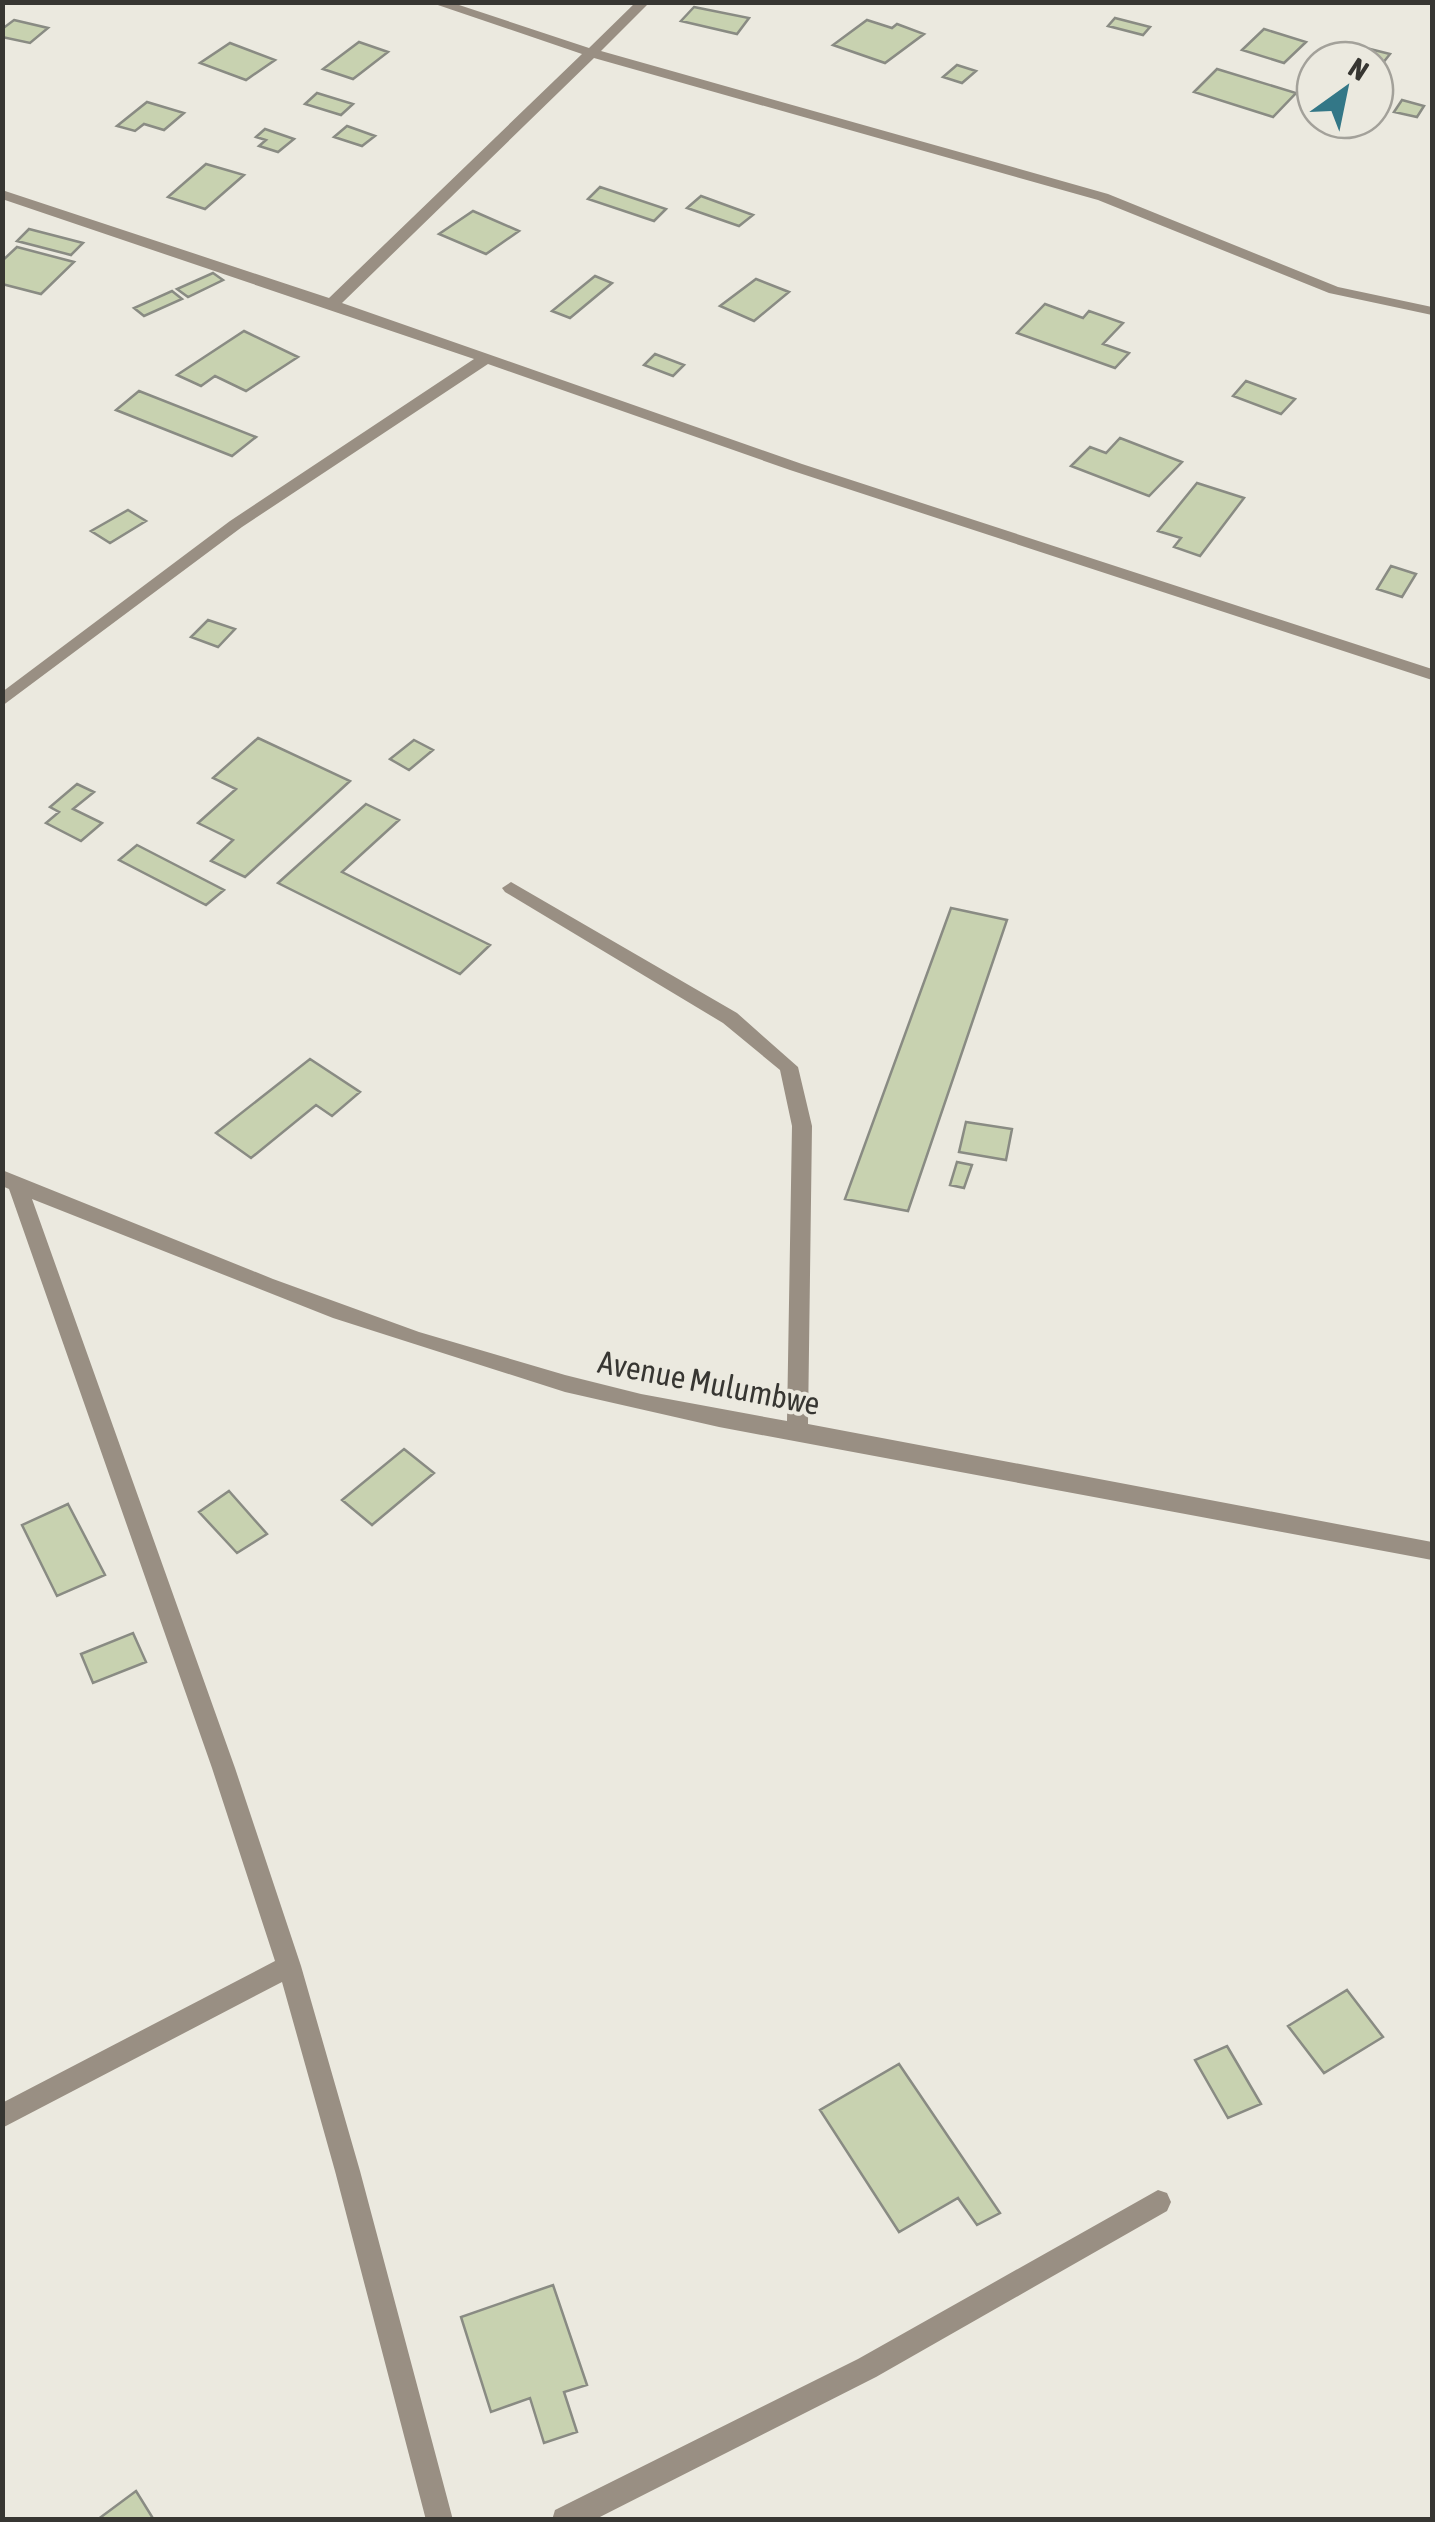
<svg xmlns="http://www.w3.org/2000/svg" width="1435" height="2522" font-family="'Asap Condensed',sans-serif">
<rect width="100%" height="100%" fill="#ebe9df"/>
<path fill="#c8d2b0" stroke="#898b83" stroke-width="2.5" d="M694 7 749 18 737 34 681 21Z
M1115 18 1150 27 1143 35 1108 26Z
M14 20 48 28 30 43 2 37V29Z
M867 20 892 28 897 24 924 34 885 63 833 45Z
M1264 29 1306 42 1284 63 1242 50Z
M359 42 388 52 353 79 323 69Z
M230 43 275 60 246 80 200 63Z
M1370 49 1390 54 1375 73V60H1343L1348 54 1363 58Z
M957 65 976 71 962 83 943 77Z
M1217 69 1296 93 1273 117 1194 92Z
M317 93 353 104 341 115 305 104Z
M1402 100 1424 106 1417 117 1394 112Z
M147 102 184 113 164 130 144 124 135 131 117 126Z
M347 126 375 136 362 146 334 137Z
M265 129 294 139 278 152 259 146 266 140 256 137Z
M206 164 244 175 205 209 168 197Z
M600 187 666 209 654 221 588 199Z
M701 196 753 215 739 226 687 208Z
M473 211 519 231 486 254 439 234Z
M29 229 83 243 71 255 17 241Z
M17 247 74 262 41 294 2 284V261Z
M213 273 223 280 188 297 177 289Z
M595 276 612 283 570 318 552 311Z
M756 279 789 292 754 321 720 306Z
M172 291 182 299 144 316 134 308Z
M1045 304 1083 318 1089 311 1123 323 1103 344 1129 353 1115 368 1017 333Z
M244 331 298 357 246 391 215 376 201 386 177 375Z
M655 354 684 365 673 376 644 365Z
M1246 381 1295 399 1281 414 1233 396Z
M139 391 256 437 232 456 116 410Z
M1120 438 1182 462 1149 496 1071 466 1090 447 1106 453Z
M1197 483 1244 498 1200 556 1174 547 1181 538 1158 531Z
M128 510 146 521 110 543 91 531Z
M1391 566 1416 574 1402 597 1377 589Z
M208 620 235 629 218 647 191 637Z
M258 738 350 781 245 877 211 861 233 840 198 823 236 789 213 778Z
M414 740 433 750 409 770 390 759Z
M77 784 94 792 73 809 102 823 81 841 46 823 59 812 50 807Z
M366 804 399 820 342 872 490 945 460 974 278 883Z
M137 845 224 890 206 905 119 860Z
M951 908 1007 920 908 1211 845 1199Z
M310 1059 360 1092 332 1116 316 1105 251 1158 216 1133Z
M966 1122 1012 1129 1006 1160 959 1152Z
M957 1162 972 1165 964 1188 950 1185Z
M404 1449 434 1473 372 1525 342 1500Z
M229 1491 267 1534 237 1553 199 1512Z
M68 1504 105 1575 57 1596 22 1525Z
M133 1633 146 1662 93 1683 81 1654Z
M1347 1990 1383 2037 1324 2073 1288 2026Z
M1227 2046 1261 2104 1228 2118 1195 2060Z
M899 2064 1000 2213 977 2225 958 2198 899 2232 820 2110Z
M553 2285 587 2385 564 2392 577 2432 544 2443 530 2398 491 2412 461 2317Z
M136 2491 154 2520H97Z"/>
<g fill="none" stroke-linecap="round" stroke-linejoin="round">
<path fill="#998f83" fill-rule="evenodd" d="M429 2H450L589 48 636 2H650L601 51 1108 194 1338 287 1432 307V315L1329 293 1098 200 594 58 342 303 802 464 1432 669V680L790 470 488 364 242 527 2 706V692L230 521 474 359 2 199V190L329 298 582 54Z
M511 882 737 1013 798 1067 812 1126 808 1424 1432 1542V1560L719 1427 565 1392 333 1318 32 1199 235 1768 301 1966 360 2171 453 2520H426L335 2171 282 1982 2 2128V2103L275 1961 212 1768 9 1189 2 1186V1170L273 1279 419 1332 565 1375 641 1394 787 1421 792 1126 780 1070 723 1023 505 892 502 888Z
M1158 2190 1167 2193 1171 2202 1167 2211 876 2377 594 2520H552L555 2510 858 2359Z"/>
</g>
<g text-anchor="middle" stroke-width="8" stroke-linejoin="round" paint-order="stroke">
<g font-size="32" fill="#373632" stroke="#ebe9df">
<text transform="translate(709 1383) rotate(11)" y="11">Avenue Mulumbwe</text>
</g>
</g>
<rect width="1435" height="2522" fill="none" stroke="#373632" stroke-width="10"/>
<g transform="translate(1345 90) rotate(33)"><circle r="48" fill="#ebe9df" stroke="#a3a19a" stroke-width="2.5"/>
<path d="M0-8L18 38L0 25L-18 38Z" fill="#337787"/>
<text y="-15" font-size="28" font-weight="bold" text-anchor="middle" fill="#373632">N</text>
</g>
</svg>
